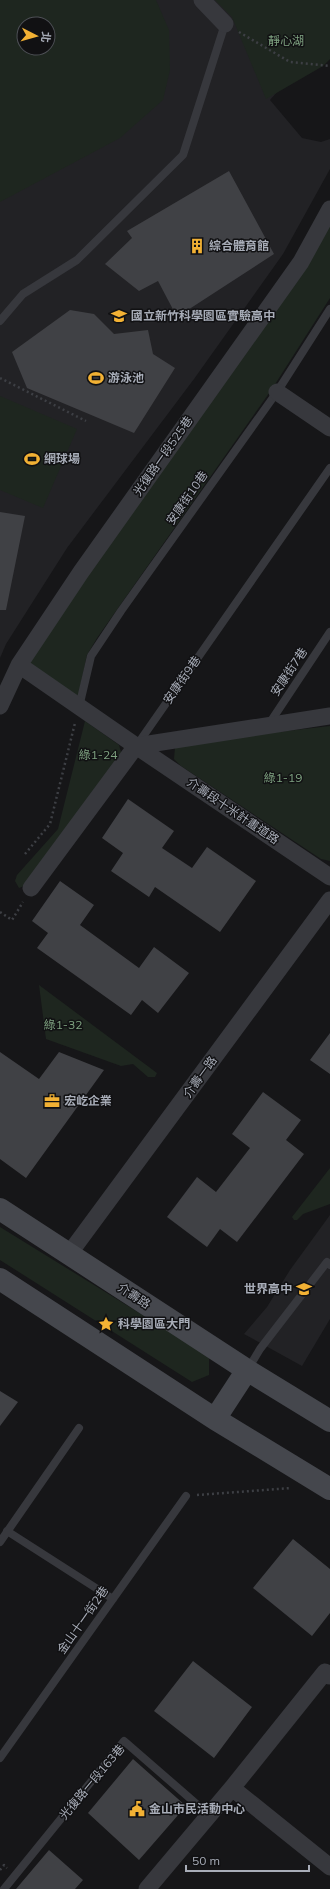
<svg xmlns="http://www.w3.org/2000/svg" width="330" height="1889" font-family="Mulish,'Noto Sans TC',sans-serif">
<rect width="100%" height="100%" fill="#161618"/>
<path fill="#222225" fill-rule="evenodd" d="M0 0H217L310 54 270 100 302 138 321 142 330 139V169L283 254 194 379 67 548 6 644 0 658ZM24 24H48V48H24Z
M330 1215V1319L302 1366 244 1334 267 1307 290 1270Z"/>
<path fill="#1e261f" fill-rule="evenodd" d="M0 0H156L169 30 170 70 163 100 120 138 0 202ZM24 24H48V48H24Z
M215 0H330V59L323 66 266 99 232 17Z
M330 221V298L272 389 97 638 87 655 78 697 26 665Z
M0 396 77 429 43 508 0 490Z
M85 721 119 745 122 756 24 886 19 888 15 881 17 875 58 829Z
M330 726V861L321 859 181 766 174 759 175 748 181 743Z
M39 985 157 1073 155 1077H148L133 1064 121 1066 46 1039Z
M330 1168V1204L303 1214 297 1220H294L292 1217Z
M0 1227 209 1356V1375L192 1382 0 1260Z"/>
<path fill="#404145" d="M229 171 274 254 177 317 158 281 139 291 105 264 132 238 127 231Z
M70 310 94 314 114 334 148 330 153 354 175 368 134 433 27 388 12 352Z
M0 512 25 516 6 610H0Z
M128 799 174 831 162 848 192 868 207 847 256 881 220 932 155 887 149 897 111 871 123 853 102 838Z
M60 881 94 905 80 925 139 968 154 947 189 973 158 1013 142 1000 131 1015 37 948 48 933 32 921Z
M330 1033V1074L310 1060Z
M0 1052 39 1079 59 1052 104 1070 26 1178 0 1159Z
M263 1092 301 1120 286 1140 304 1154 237 1242 220 1229 207 1247 167 1217 197 1177 216 1192 250 1148 232 1134Z
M0 1391 18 1402 0 1426Z
M293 1539 330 1569V1613L312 1636 253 1588Z
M193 1661 252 1707 214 1758 154 1711Z
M133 1759 186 1806 139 1860 88 1813Z
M49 1850 83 1880 75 1889H16Z"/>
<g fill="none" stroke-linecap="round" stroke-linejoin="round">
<path stroke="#3d3f44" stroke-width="2.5" stroke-dasharray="2 3" stroke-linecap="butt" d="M239 32 290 62 330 66
M0 378 86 421
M25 854 50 824 75 723
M0 912 12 920 23 902
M197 1495 291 1488
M0 1870 4 1865 7 1868"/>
<path stroke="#37383d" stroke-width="8" d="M0 321 23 294 77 260 183 155 225 24
M79 707 91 656 121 611 277 392 330 309
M269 724 330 632
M137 745 330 468
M248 1369 260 1349 327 1262 330 1265
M7 1531 113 1599
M0 1542 79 1428
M0 1758 186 1496
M4 1889 124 1741 208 1814"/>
<path stroke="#37383d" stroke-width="17" d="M202 0 225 24
M277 392 330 428
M19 665 136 746 330 716
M0 706 19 665 81 572 301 262 330 209
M31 888 136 746 330 877
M69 1254 330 900
M232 1788 330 1867
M147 1889 232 1788 325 1672 330 1676"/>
<path stroke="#45474d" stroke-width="22" d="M0 1209 247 1370 330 1421
M0 1279 215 1419 330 1489
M215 1419 247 1370"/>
</g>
<defs>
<symbol id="building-bare" viewBox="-9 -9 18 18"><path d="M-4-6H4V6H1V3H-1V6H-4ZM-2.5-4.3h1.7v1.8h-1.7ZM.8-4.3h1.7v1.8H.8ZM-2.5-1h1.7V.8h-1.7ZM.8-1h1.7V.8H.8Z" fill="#f2b134" stroke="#111113" stroke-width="2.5" paint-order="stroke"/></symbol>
<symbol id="school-bare" viewBox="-9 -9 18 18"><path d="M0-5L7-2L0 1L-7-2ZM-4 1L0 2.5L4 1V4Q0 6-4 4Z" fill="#f2b134" stroke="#111113" stroke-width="2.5" paint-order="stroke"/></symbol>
<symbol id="stadium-bare" viewBox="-9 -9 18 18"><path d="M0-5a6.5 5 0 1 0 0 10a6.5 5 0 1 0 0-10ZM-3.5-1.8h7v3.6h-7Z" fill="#f2b134" stroke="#111113" stroke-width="2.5" paint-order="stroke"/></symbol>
<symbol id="office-bare" viewBox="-9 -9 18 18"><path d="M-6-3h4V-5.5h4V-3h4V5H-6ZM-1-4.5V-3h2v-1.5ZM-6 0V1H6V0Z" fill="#f2b134" stroke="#111113" stroke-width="2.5" paint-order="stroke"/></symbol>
<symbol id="sight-bare" viewBox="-9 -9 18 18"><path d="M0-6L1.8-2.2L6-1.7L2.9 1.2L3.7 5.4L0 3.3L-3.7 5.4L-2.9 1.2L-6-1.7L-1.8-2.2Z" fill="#f2b134" stroke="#111113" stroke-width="2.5" paint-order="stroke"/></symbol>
<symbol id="civic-bare" viewBox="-9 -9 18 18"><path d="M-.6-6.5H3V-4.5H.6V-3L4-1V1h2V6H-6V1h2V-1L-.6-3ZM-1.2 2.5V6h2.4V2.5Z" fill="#f2b134" stroke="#111113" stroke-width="2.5" paint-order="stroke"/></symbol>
</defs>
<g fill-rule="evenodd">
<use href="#building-bare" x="186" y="235" width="22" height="22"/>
<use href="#school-bare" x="108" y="305" width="22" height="22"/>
<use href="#stadium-bare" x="85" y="367" width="22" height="22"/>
<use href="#stadium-bare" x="21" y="448" width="22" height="22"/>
<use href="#office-bare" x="41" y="1090" width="22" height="22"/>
<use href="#school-bare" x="293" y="1278" width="22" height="22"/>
<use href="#sight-bare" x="95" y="1313" width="22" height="22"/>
<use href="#civic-bare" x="126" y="1798" width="22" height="22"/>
</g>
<g text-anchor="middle" stroke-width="3" stroke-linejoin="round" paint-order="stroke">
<g font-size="12" fill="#7fa381" stroke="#111113">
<text x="286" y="45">靜心湖</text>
<text x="98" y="759">綠1-24</text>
<text x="283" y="782">綠1-19</text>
<text x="63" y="1029">綠1-32</text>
</g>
<g font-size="12" font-weight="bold" fill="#a8adb8" stroke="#111113" text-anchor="start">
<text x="209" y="250">綜合體育館</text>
<text x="131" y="320">國立新竹科學園區實驗高中</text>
<text x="108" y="382">游泳池</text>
<text x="44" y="463">網球場</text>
<text x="64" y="1105">宏屹企業</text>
<text x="292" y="1293" text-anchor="end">世界高中</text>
<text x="118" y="1328">科學園區大門</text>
<text x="149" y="1813">金山市民活動中心</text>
</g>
<g font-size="12" fill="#a8adb8" stroke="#111113">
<text transform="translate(163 456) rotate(-55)" y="4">光復路一段525巷</text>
<text transform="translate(187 498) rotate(-55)" y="4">安康街10巷</text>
<text transform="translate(289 672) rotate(-56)" y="4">安康街7巷</text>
<text transform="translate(182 680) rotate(-55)" y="4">安康街9巷</text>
<text transform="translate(233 811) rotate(34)" y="4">介壽段十米計畫道路</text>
<text transform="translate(200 1077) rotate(-54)" y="4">介壽一路</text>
<text transform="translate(134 1296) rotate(33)" y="4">介壽路</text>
<text transform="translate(83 1620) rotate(-55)" y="4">金山十一街2巷</text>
<text transform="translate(92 1782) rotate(-50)" y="4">光復路一段163巷</text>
</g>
</g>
<g transform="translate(36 36) rotate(96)"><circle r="19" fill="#111113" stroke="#4d4f55"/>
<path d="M0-3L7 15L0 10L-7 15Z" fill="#f2b134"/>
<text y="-6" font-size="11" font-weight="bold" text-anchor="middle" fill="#a8adb8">北</text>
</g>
<path d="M186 1865v6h123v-6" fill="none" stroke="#a8adb8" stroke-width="2"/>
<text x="192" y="1865" font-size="12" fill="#a8adb8" stroke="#111113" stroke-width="3" paint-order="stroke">50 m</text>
</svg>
